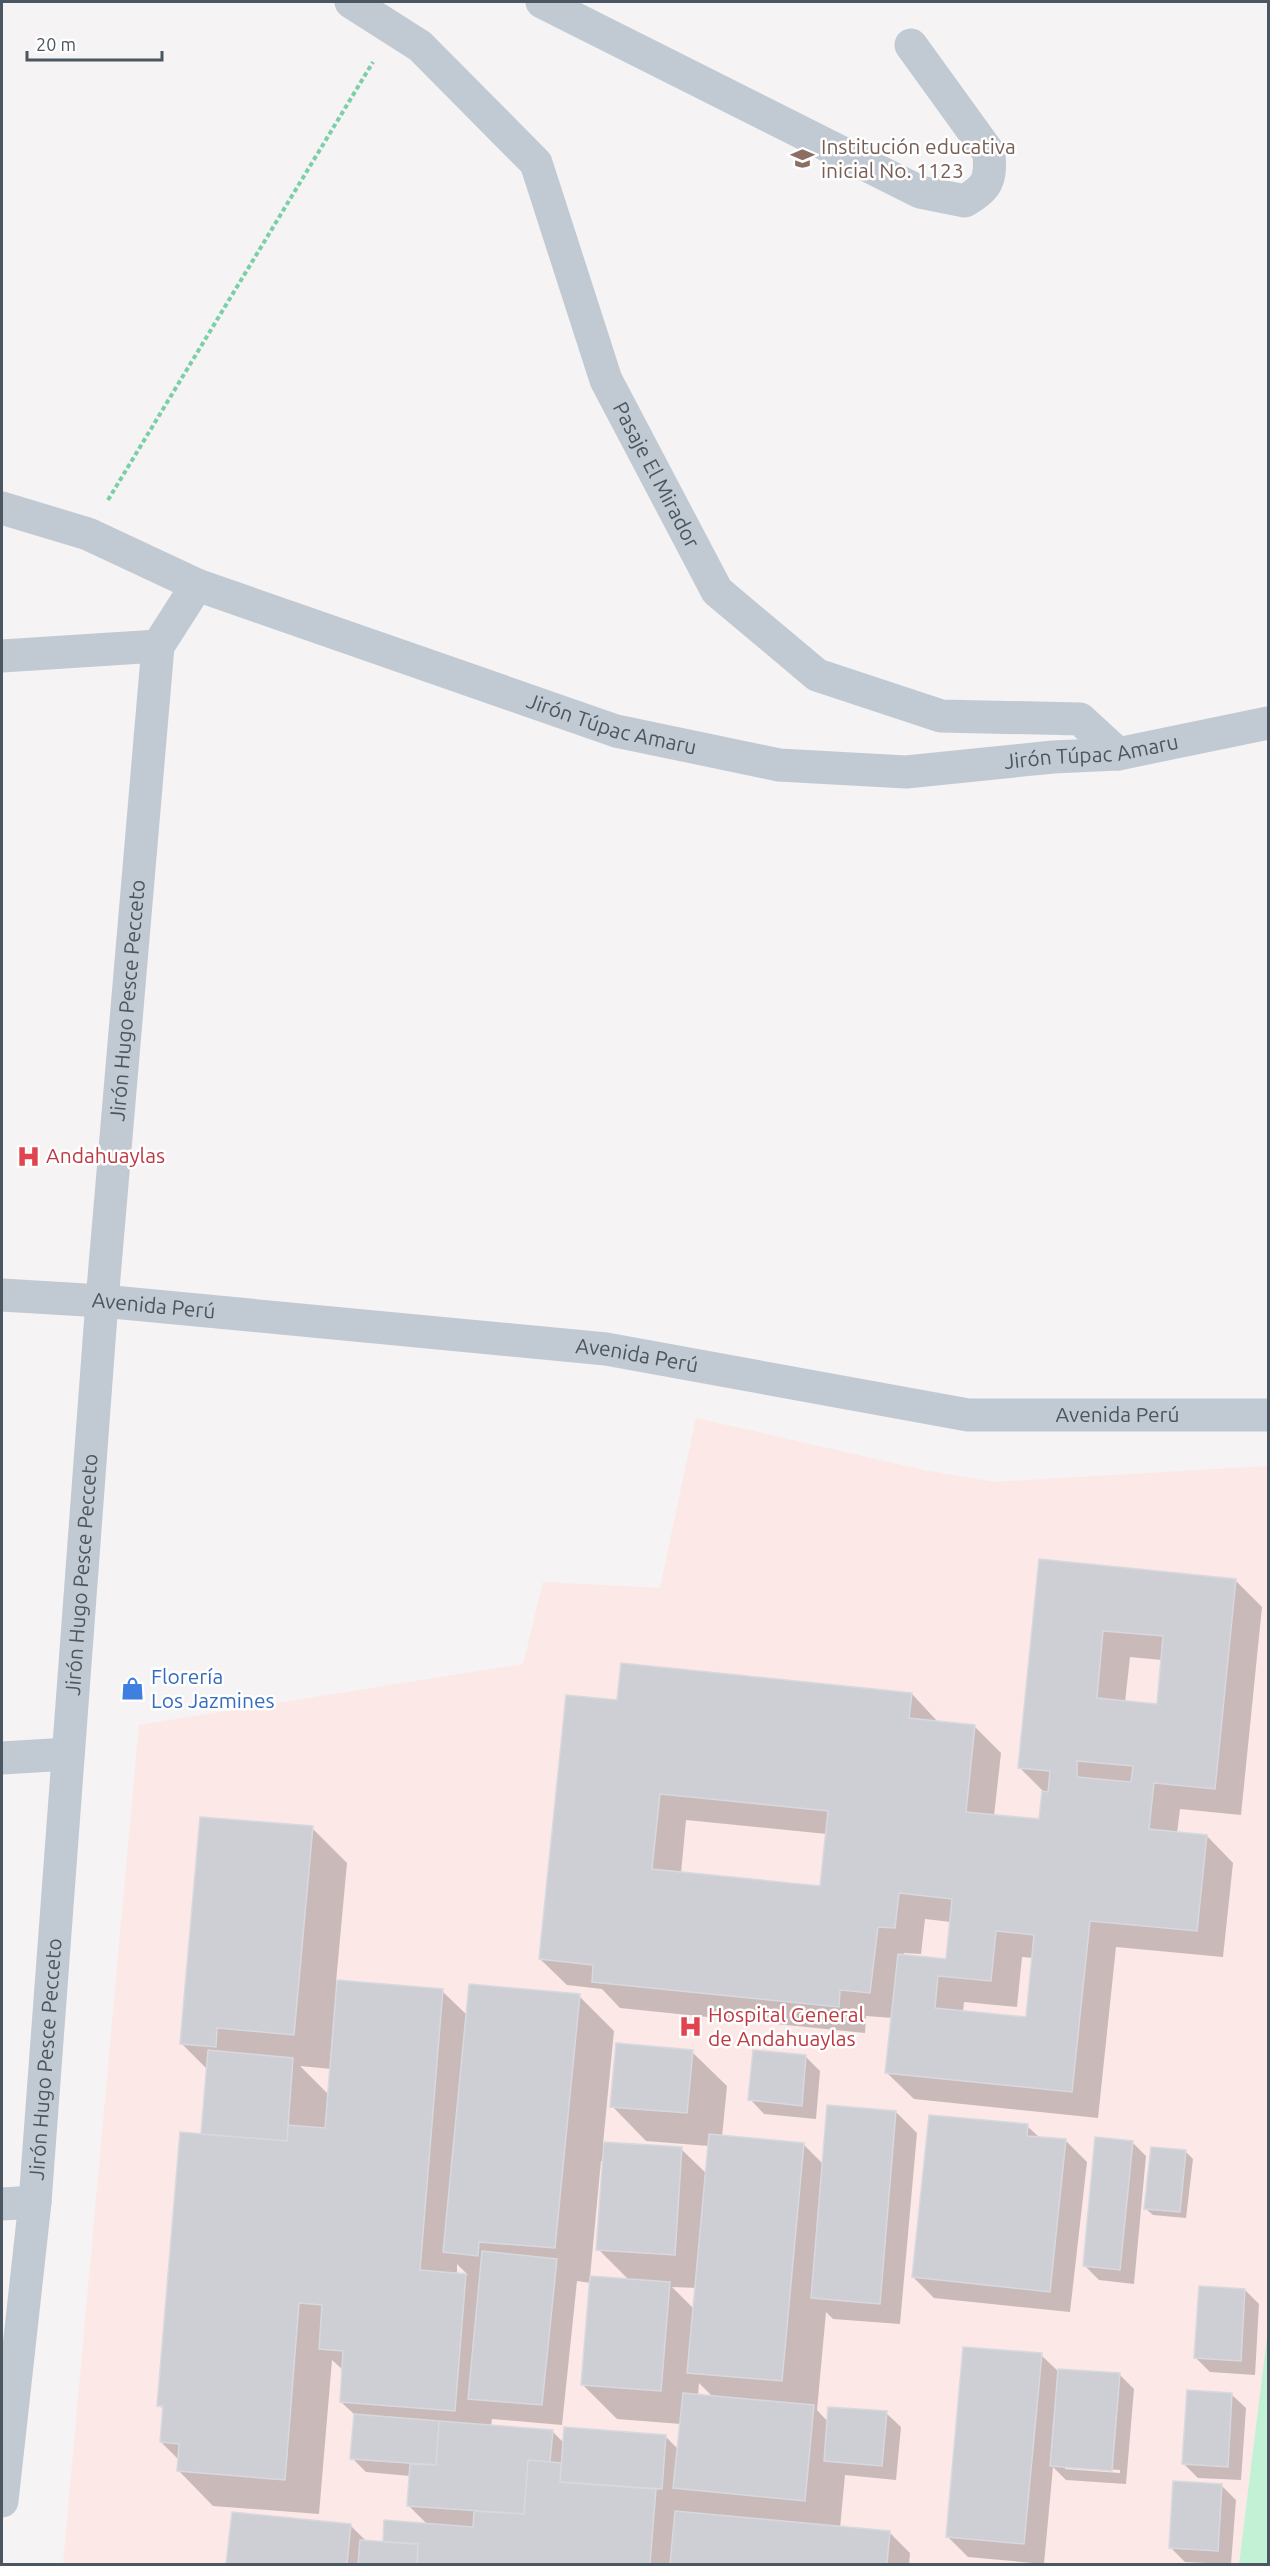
<svg xmlns="http://www.w3.org/2000/svg" width="1270" height="2566" font-family="Ubuntu,sans-serif">
<rect width="100%" height="100%" fill="#f5f3f3"/>
<path fill="#fce8e6" d="M696 1418 923 1470 994 1482 1268 1466V2329L1239 2564H63L139 1725 523 1664 543 1582 660 1588Z"/>
<path fill="#c3f1d5" d="M1268 2329V2564H1239Z"/>
<path fill="#0003" fill-rule="evenodd" d="M1040 1561 1236 1581 1262 1607 1241 1815 1180 1809 1177 1833 1207 1836 1233 1863 1223 1957 1116 1947 1098 2118 914 2099 887 2073 893 2018 866 2016 865 2033 620 2008 602 1989 567 1985 540 1959 619 1702 912 1694 938 1722 974 1726 1001 1753 994 1816 1040 1821 1043 1791 1019 1767ZM1130 1657 1162 1660 1158 1706 1125 1702ZM686 1820 827 1834 821 1888 681 1873ZM925 1919 951 1922 947 1960 903 1956 904 1953 921 1954ZM1022 1957 1034 1958 1028 2018 963 2012 964 2002 1017 2007Z
M312 1828 347 1863 336 1982 442 1991 468 2016 579 1996 614 2031 603 2144 681 2149 707 2174 709 2146 646 2141 612 2106 692 2052 727 2086 722 2137 803 2144 824 2165 896 2112 917 2133 900 2324 833 2319 826 2312 817 2410 828 2422 886 2413 901 2427 896 2480 845 2475 840 2528 889 2532 910 2553 909 2564H228L233 2514 351 2526 367 2542 384 2543 428 2525 408 2505 410 2476 366 2472 352 2458 355 2415 341 2402 344 2371 332 2360 319 2514 213 2506 179 2471V2460L161 2442 164 2410 159 2405 202 2136 208 2070 182 2044ZM300 2066 331 2069 329 2095ZM601 2161H604L598 2249 629 2280 590 2277ZM457 2264 468 2275 457 2274ZM577 2281 591 2283 583 2385 617 2419 681 2424 679 2450 665 2436 565 2444 552 2431 491 2426 492 2419 562 2425ZM672 2287 696 2288 694 2309ZM699 2383 713 2397 698 2396ZM436 2441 437 2473H434Z
M806 2057 820 2071 816 2119 764 2114 750 2099Z
M1027 2126 1040 2138 1066 2141 1087 2162 1070 2312 934 2298 913 2277Z
M1132 2142 1146 2156 1134 2284 1099 2280 1085 2266Z
M1186 2152 1193 2159 1186 2218 1153 2215 1146 2209Z
M1245 2290 1259 2304 1255 2375 1210 2372 1196 2358Z
M1041 2355 1060 2373 1120 2375 1134 2389 1126 2484 1066 2480 1053 2467 1044 2564 968 2557 947 2536ZM1065 2466 1120 2470V2473L1065 2469Z
M1231 2394 1246 2408 1241 2480 1198 2478 1183 2463Z
M1221 2485 1236 2500 1231 2564 1185 2562 1170 2547Z"/>
<path fill="#cdcfd5" stroke="#d7d9de" stroke-width="1.5" fill-rule="evenodd" d="M1039 1559 1236 1579 1215 1789 1154 1783 1149 1829 1207 1835 1197 1931 1090 1921 1072 2092 885 2073 898 1954 946 1959 952 1899 899 1893 895 1928 878 1927 870 1993 840 1990 839 2007 592 1982 593 1965 539 1959 566 1695 617 1700 621 1663 912 1693 909 1718 975 1725 966 1812 1039 1819 1042 1791 1048 1792 1050 1771 1018 1768ZM1103 1631 1163 1636 1157 1704 1097 1698ZM1077 1761 1133 1766 1131 1782 1077 1777ZM660 1794 828 1811 820 1886 652 1869ZM996 1931 1034 1935 1026 2017 935 2008 938 1976 991 1981Z
M200 1817 313 1826 294 2035 217 2028 216 2047 180 2044Z
M337 1980 443 1989 420 2270 466 2274 455 2411 340 2402 343 2351 319 2349 322 2305 299 2303 285 2480 177 2471 179 2444 160 2442 163 2406H157L180 2132 287 2141 288 2125 325 2128Z
M469 1984 580 1994 555 2248 479 2242 478 2256 443 2252Z
M616 2043 693 2050 687 2113 610 2107Z
M208 2050 293 2058 287 2141 201 2134Z
M753 2050 806 2055 802 2106 748 2100Z
M827 2105 896 2111 880 2304 811 2298Z
M929 2115 1028 2124 1027 2136 1066 2139 1050 2292 912 2277Z
M709 2134 804 2143 782 2381 687 2373Z
M1095 2137 1133 2141 1120 2270 1083 2266Z
M604 2142 682 2147 675 2255 596 2250Z
M1151 2147 1186 2150 1180 2212 1144 2209Z
M482 2251 557 2259 542 2405 468 2399Z
M590 2276 670 2282 661 2391 581 2385Z
M1199 2286 1245 2289 1241 2361 1194 2358Z
M963 2347 1042 2353 1024 2544 946 2537Z
M1058 2369 1120 2373 1112 2471 1050 2466Z
M1187 2390 1232 2393 1228 2467 1182 2464Z
M683 2393 814 2405 805 2501 673 2488Z
M828 2407 887 2411 882 2466 824 2461Z
M354 2414 439 2421 436 2465 350 2459Z
M439 2421 553 2430 550 2462 528 2460 524 2514 407 2506 410 2464 436 2465Z
M564 2427 666 2435 662 2489 560 2482Z
M528 2460 561 2463 560 2482 656 2489 650 2564H417L418 2544 383 2542 384 2520 473 2527 474 2511 524 2514Z
M1173 2481 1222 2484 1218 2551 1169 2548Z
M675 2511 890 2531 887 2564H670Z
M232 2512 351 2524 347 2564H226Z
M360 2540 418 2544 417 2564H358Z"/>
<g fill="none" stroke-linecap="round" stroke-linejoin="round">
<path stroke="#7ad0a6" stroke-width="4" stroke-dasharray="4.5 3" stroke-linecap="butt" d="M108 500 373 62"/>
<g stroke="#c1cad2" stroke-width="33">
<path id="s1" d="M351 2 420 46 536 163 606 380 717 591 817 675 941 716 1080 719 1118 754"/>
<path d="M542 2 920 192 965 201C988 187 991 180 989 153L911 45"/>
<path id="s2" d="M2 508 88 534 197 585 616 731 779 765 906 772 1053 757 1118 754 1268 723"/>
<path d="M2 656 158 646"/>
<path d="M2 1758 68 1754"/>
<path d="M2 2204 35 2202"/>
<path id="s3" d="M2 2501 35 2202 102 1301 158 646 197 585"/>
</g>
<path stroke="#c1cad2" stroke-width="33" id="s4" d="M2 1295 102 1301 606 1349 968 1415H1268"/>
</g>
<defs>
<symbol id="school-bare" viewBox="-9 -9 18 18"><path d="M0-5L7-2L0 1L-7-2ZM-4 1L0 2.5L4 1V4Q0 6-4 4Z" fill="#8d6e63" stroke="#fff" stroke-width="2.5" paint-order="stroke"/></symbol>
<symbol id="hospital-bare" viewBox="-9 -9 18 18"><path d="M-5-5h3v3.5h4V-5h3V5h-3V1.5h-4V5h-3Z" fill="#e0444e" stroke="#fff" stroke-width="2.5" paint-order="stroke"/></symbol>
<symbol id="shop-bare" viewBox="-9 -9 18 18"><path d="M-5-2.5h2.3a2.7 3.5 0 0 1 5.4 0H5L5.5 6h-11ZM-1.5-2.5h3a1.5 2.3 0 0 0-3 0Z" fill="#3f7fe0" stroke="#fff" stroke-width="2.5" paint-order="stroke"/></symbol>
</defs>
<g fill-rule="evenodd">
<use href="#school-bare" x="786" y="142" width="33" height="33"/>
<use href="#hospital-bare" x="12" y="1140" width="33" height="33"/>
<use href="#shop-bare" x="116" y="1672" width="33" height="33"/>
<use href="#hospital-bare" x="674" y="2010" width="33" height="33"/>
</g>
<g text-anchor="middle" stroke-width="5" stroke-linejoin="round" paint-order="stroke">
<g font-size="21" fill="#785e54" stroke="#fff" text-anchor="start">
<text x="821" y="154">Institución educativa<tspan x="821" dy="24">inicial No. 1123</tspan></text>
</g>
<g font-size="21" fill="#4a5661" stroke="#fff">
<text dy="7" stroke="none"><textPath href="#s1" startOffset="582">Pasaje El Mirador</textPath></text>
<text dy="7" stroke="none"><textPath href="#s2" startOffset="648">Jirón Túpac Amaru</textPath></text>
<text dy="7" stroke="none"><textPath href="#s2" startOffset="1134">Jirón Túpac Amaru</textPath></text>
<text dy="7" stroke="none"><textPath href="#s3" startOffset="1506">Jirón Hugo Pesce Pecceto</textPath></text>
<text dy="7" stroke="none"><textPath href="#s4" startOffset="152">Avenida Perú</textPath></text>
<text dy="7" stroke="none"><textPath href="#s4" startOffset="638">Avenida Perú</textPath></text>
<text dy="7" stroke="none"><textPath href="#s4" startOffset="1124">Avenida Perú</textPath></text>
<text dy="7" stroke="none"><textPath href="#s3" startOffset="930">Jirón Hugo Pesce Pecceto</textPath></text>
<text dy="7" stroke="none"><textPath href="#s3" startOffset="444">Jirón Hugo Pesce Pecceto</textPath></text>
</g>
<g font-size="21" fill="#be3a42" stroke="#fff" text-anchor="start">
<text x="46" y="1163">Andahuaylas</text>
<text x="708" y="2022">Hospital General<tspan x="708" dy="24">de Andahuaylas</tspan></text>
</g>
<g font-size="21" fill="#366cbe" stroke="#fff" text-anchor="start">
<text x="151" y="1684">Florería<tspan x="151" dy="24">Los Jazmines</tspan></text>
</g>
</g>
<rect width="1270" height="2566" fill="none" stroke="#4a5661" stroke-width="6"/>
<path d="M27 51v9h135v-9" fill="none" stroke="#4a5661" stroke-width="3"/>
<text x="36" y="51" font-size="18" fill="#4a5661" stroke="#ffffff" stroke-width="4.5" paint-order="stroke">20 m</text>
</svg>
